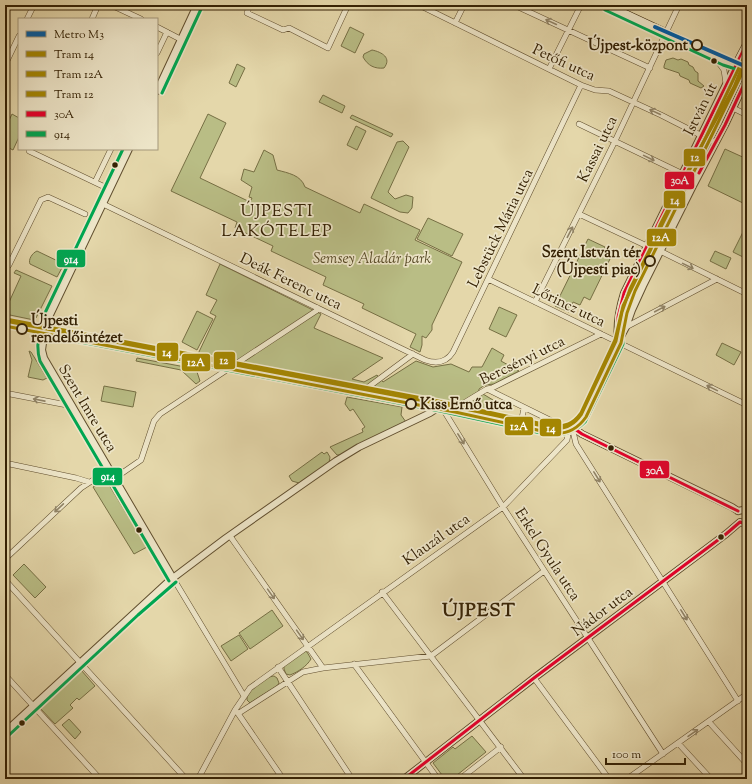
<svg xmlns="http://www.w3.org/2000/svg" width="752" height="784" font-family="'Sorts Mill Goudy',serif">
<rect width="100%" height="100%" fill="#e4d7aa"/>
<filter id="stains"><feTurbulence type="fractalNoise" baseFrequency=".005" numOctaves="4"/><feColorMatrix values="0 0 0 0 .2 0 0 0 0 .09 0 0 0 0 .02 0 0 0 .5 -.17"/></filter>
<radialGradient id="worn" r=".72"><stop offset=".6" stop-color="#630" stop-opacity="0"/><stop offset="1" stop-color="#630" stop-opacity=".3"/></radialGradient>
<path fill="#b9bd85" stroke="#766f44" d="M350 27 364 34 355 53 341 46Z
M372 50C382 52 392 58 384 68 375 69 368 66 363 57L364 54Z
M673 58 678 60 681 59 688 62 689 65 693 67 695 71 698 73V81L704 86 701 88 690 83 689 80 680 76 679 73 664 68V66L666 60Z
M237 64 245 68 236 87 229 83Z
M323 95 345 106 342 113 319 102Z
M12 114 19 118V137L13 150 5 146V129Z
M208 114 226 123 200 178 250 202 252 198 249 197 252 187 241 180 244 169 254 172 264 150 273 155 277 170C288 173 301 175 305 187L360 213 364 204 420 230 415 240 462 262 432 325V330L426 338 422 336V345L420 352 410 347 416 334 362 308 364 304 323 285 326 277 271 251 273 246 235 228 237 222 171 191Z
M352 115 393 134 391 137 350 118Z
M356 126 366 131 357 150 347 145Z
M403 141 409 147 388 192 395 199 406 195 413 197 412 208 408 213 400 212 371 198 397 142Z
M725 149 747 159V205L708 186Z
M428 218 463 234 452 256 417 239Z
M747 224V259L733 252Z
M588 239 605 247 601 255 610 259 590 300 584 297 580 305 573 302 569 312 555 306Z
M37 251 64 264 57 277 30 264C28 260 32 253 37 251Z
M715 251 731 258 726 269 710 261Z
M220 264 321 314 314 328 383 358 352 379 364 382 377 375 383 382 416 361 433 367 451 364 469 372 472 367H482L492 348 504 355 501 361 519 371 494 384 485 385 479 389V391L455 406 198 354 216 316 210 313 217 300 206 295Z
M16 270 52 286 36 318 34 320 5 314V311L21 276 14 273Z
M499 307 517 315 506 337 489 329Z
M197 311 213 319 197 350 182 342Z
M722 343 741 352 734 365 716 355Z
M29 351 31 352 47 378 43 380 28 377 32 360Z
M137 358 196 369 200 381 196 384 181 370 136 361Z
M104 386 136 392 133 407 101 401Z
M483 394 493 400 489 410 466 406V404Z
M347 397 402 407 401 415 406 422 341 455H337L330 447 363 432 362 429 365 427 353 409 350 411 345 404Z
M322 452 324 454 327 452 330 457 329 463 299 483 292 481 289 476Z
M106 480 147 547 134 554 93 487Z
M24 564 46 587 35 598 13 575Z
M272 610 283 626 250 649 239 633Z
M239 635 248 649 231 661 221 646Z
M304 651 307 652 311 659C307 666 298 672 290 675L286 674 284 669V666Z
M81 670 95 686 79 700 77 698 70 705 73 708 55 724 40 708 44 704 41 701 57 686 60 690 62 688 59 684 72 673H75L76 676Z
M274 676 277 678 279 683 277 686 250 703 247 700C246 689 264 677 274 676Z
M69 719 81 732 75 739 62 725Z
M472 736 486 752 452 779H445L433 763 453 747 455 749Z"/>
<g fill="none" stroke-linecap="round" stroke-linejoin="round">
<defs>
<path id="minor" d="M111 5 141 19
M250 5 247 13 283 30 289 28 328 48 348 5
M419 5 581 85 595 90 609 91 661 115 716 143
M514 5 650 68
M27 19 34 5
M92 19 98 5
M455 23 464 5
M157 27 182 40
M157 53 167 32
M714 56 724 70 726 84
M5 65 19 36
M549 69 581 5
M733 108 747 115
M579 124 683 174
M29 149V151L109 189
M95 182 111 149
M103 204 425 360C436 364 446 363 453 352L581 85
M579 214 647 246
M660 251 747 294
M5 270 9 265 41 200 48 197 85 214
M488 279 747 405
M535 302 615 141 679 5
M626 327 717 279
M487 389 558 424
M363 391 413 354
M5 393 72 406
M441 406 503 507 663 754
M454 409 487 389 492 388 601 334
M521 423 524 408
M572 427 576 444 738 701
M5 463 76 478 89 482
M115 478 141 460 154 421 160 414 316 311 318 308
M230 536 323 668
M5 559 81 488 110 469
M173 578 244 696
M5 580 186 779
M382 592 524 779
M354 664 438 779
M278 667 352 779
M5 675 100 779
M534 678 609 779
M237 712 283 779
M239 713 303 672 323 668 431 656 544 571
M709 722 747 764
M678 743 711 779
M5 776 8 779
M198 779 235 710 250 688 503 507 567 440 569 428
M460 779 501 747
M627 779 747 694"/>
<path id="tertiary" d="M157 91 197 5
M129 149 49 317 45 329 42 350 44 358 173 578
M5 323 441 406 551 430C565 432 575 427 583 416L618 342 626 327 632 310 643 286 693 186 725 125 747 78
M618 342C616 324 619 309 624 293L736 64
M572 427 582 434 732 507 738 511
M738 511 743 510 747 512
M5 732 169 581 226 538 336 461 359 447 430 413 441 406
M404 779 534 678 726 534 740 522 743 523 747 520"/>
<path id="secondary" d="M607 5 725 60 747 67
M736 64 747 43"/>
</defs>
<use href="#minor" stroke="#604e2e" stroke-width="6"/>
<use href="#tertiary" stroke="#604e2e" stroke-width="8"/>
<use href="#secondary" stroke="#342104" stroke-width="8"/>
<use href="#minor" stroke="#ede5c8" stroke-width="5"/>
<use href="#tertiary" stroke="#ede5c8" stroke-width="6"/>
<use href="#secondary" stroke="#ede5c8" stroke-width="7"/>
<defs>
<path id="bus-1" d="M699 173 725 125 747 78
M572 427 583 416 618 342V317L624 293 747 43
M572 427 582 434 738 511
M404 779 534 678 726 534 740 522 743 523 747 520"/>
<path id="bus-2" d="M605 10 723 65 745 72
M162 93 202 7
M123 149 44 315C39 329 35 345 40 361L169 581
M44 335 440 411 550 435C564 436 575 432 585 422L623 344 621 328 623 314 629 295 747 54
M8 736 138 615 176 582"/>
</defs>
<use href="#bus-1" stroke="#ede5c8" stroke-width="6"/>
<use href="#bus-2" stroke="#ede5c8" stroke-width="6"/>
<use href="#bus-1" stroke="#e4002b" stroke-width="3"/>
<use href="#bus-2" stroke="#00a651" stroke-width="3"/>
<defs>
<path id="tram-1" d="M5 321 456 407 552 428C564 430 574 425 581 415L616 341 622 312 630 289 706 137 747 51"/>
<path id="tram-2" d="M5 326 455 412 551 433C566 435 577 430 586 417L621 343 627 313 635 291 710 139 747 63"/>
<path id="tram-3" d="M6 319 443 402 552 426C565 427 573 424 581 413L615 340 623 306 651 249 660 225 694 159 734 87 742 67"/>
</defs>
<use href="#tram-1" stroke="#ede5c8" stroke-width="6"/>
<use href="#tram-2" stroke="#ede5c8" stroke-width="6"/>
<use href="#tram-3" stroke="#ede5c8" stroke-width="6"/>
<use href="#tram-1" stroke="#a48602" stroke-width="3"/>
<use href="#tram-2" stroke="#a48602" stroke-width="3"/>
<use href="#tram-3" stroke="#a48602" stroke-width="3"/>
<defs>
<path id="metro-1" d="M655 27 747 67"/>
</defs>
<use href="#metro-1" stroke="#ede5c8" stroke-width="7"/>
<use href="#metro-1" stroke="#005ca5" stroke-width="4"/>
</g>
<defs><path id="oneway-shaft" d="M-6 0H5M1.5-3L5.5 0L1.5 3" fill="none" stroke-width="1.6" stroke-linecap="round" stroke-linejoin="round"/></defs>
<g stroke="#908366">
<use href="#oneway-shaft" transform="translate(551 22) rotate(-155)"/>
<use href="#oneway-shaft" transform="translate(655 112) rotate(-155)"/>
<use href="#oneway-shaft" transform="translate(649 158) rotate(26)"/>
<use href="#oneway-shaft" transform="translate(570 232) rotate(-63)"/>
<use href="#oneway-shaft" transform="translate(688 266) rotate(26)"/>
<use href="#oneway-shaft" transform="translate(660 309) rotate(-28)"/>
<use href="#oneway-shaft" transform="translate(712 388) rotate(-154)"/>
<use href="#oneway-shaft" transform="translate(39 400) rotate(-169)"/>
<use href="#oneway-shaft" transform="translate(461 439) rotate(58)"/>
<use href="#oneway-shaft" transform="translate(597 477) rotate(58)"/>
<use href="#oneway-shaft" transform="translate(59 508) rotate(137)"/>
<use href="#oneway-shaft" transform="translate(271 594) rotate(55)"/>
<use href="#oneway-shaft" transform="translate(684 615) rotate(58)"/>
<use href="#oneway-shaft" transform="translate(300 635) rotate(55)"/>
<use href="#oneway-shaft" transform="translate(693 733) rotate(-35)"/>
</g>
<g fill="#ede5c8" stroke="#342104" stroke-width="2">
<circle cx="697" cy="45" r="5"/>
<circle cx="650" cy="261" r="5"/>
<circle cx="22" cy="329" r="5"/>
<circle cx="411" cy="404" r="5"/>
</g>
<g fill="#342104" stroke="#ede5c8" stroke-width="1.5">
<circle cx="714" cy="61" r="3.5"/>
<circle cx="115" cy="165" r="3.5"/>
<circle cx="611" cy="448" r="3.5"/>
<circle cx="139" cy="530" r="3.5"/>
<circle cx="721" cy="537" r="3.5"/>
<circle cx="22" cy="723" r="3.5"/>
</g>
<g text-anchor="middle" stroke-width="3.5" stroke-linejoin="round" paint-order="stroke">
<g font-size="15" font-weight="bold" fill="#342104" stroke="#ede5c8" text-anchor="end">
<text x="688" y="50">Újpest-központ</text>
<text x="641" y="257">Szent István tér<tspan x="641" dy="17">(Újpesti piac)</tspan></text>
<text x="31" y="325" text-anchor="start">Újpesti<tspan x="31" dy="17">rendelőintézet</tspan></text>
<text x="420" y="409" text-anchor="start">Kiss Ernő utca</text>
</g>
<g font-size="15" fill="#342104" stroke="#ede5c8">
<text transform="translate(564 62) rotate(25)" y="5">Petőfi utca</text>
<text transform="translate(700 109) rotate(-64)" y="5">István út</text>
<text transform="translate(597 149) rotate(-64)" y="5">Kassai utca</text>
<text transform="translate(500 228) rotate(-64)" y="5">Lebstück Mária utca</text>
<text transform="translate(291 281) rotate(26)" y="5">Deák Ferenc utca</text>
<text transform="translate(569 305) rotate(26)" y="5">Lőrincz utca</text>
<text transform="translate(522 360) rotate(-26)" y="5">Bercsényi utca</text>
<text transform="translate(88 408) rotate(59)" y="5">Szent Imre utca</text>
<text transform="translate(436 539) rotate(-35)" y="5">Klauzál utca</text>
<text transform="translate(548 554) rotate(57)" y="5">Erkel Gyula utca</text>
<text transform="translate(602 611) rotate(-37)" y="5">Nádor utca</text>
</g>
<g font-size="15" font-style="italic" fill="#554824" stroke="#ede5c8">
<text x="372" y="263">Semsey Aladár park</text>
</g>
<g font-size="17" letter-spacing="1" fill="#342104" stroke="#ede5c8">
<text x="277" y="216">ÚJPESTI<tspan x="277" dy="20">LAKÓTELEP</tspan></text>
</g>
<g font-size="19" font-weight="bold" letter-spacing="1" fill="#342104" stroke="#ede5c8">
<text x="479" y="616">ÚJPEST</text>
</g>
</g>
<g stroke="#ede5c8" stroke-width="1.5">
<rect x="683" y="148" width="23" height="19" rx="4" fill="#a48602"/>
<rect x="664" y="171" width="31" height="19" rx="4" fill="#e4002b"/>
<rect x="663" y="190" width="23" height="19" rx="4" fill="#a48602"/>
<rect x="646" y="228" width="31" height="19" rx="4" fill="#a48602"/>
<rect x="56" y="249" width="30" height="19" rx="4" fill="#00a651"/>
<rect x="156" y="342" width="23" height="20" rx="4" fill="#a48602"/>
<rect x="213" y="351" width="23" height="19" rx="4" fill="#a48602"/>
<rect x="181" y="353" width="30" height="19" rx="4" fill="#a48602"/>
<rect x="504" y="416" width="30" height="20" rx="4" fill="#a48602"/>
<rect x="539" y="418" width="23" height="19" rx="4" fill="#a48602"/>
<rect x="639" y="460" width="31" height="19" rx="4" fill="#e4002b"/>
<rect x="92" y="467" width="31" height="19" rx="4" fill="#00a651"/>
</g>
<g font-size="11" text-anchor="middle" font-weight="bold" fill="#fff">
<text x="695" y="161">12</text>
<text x="680" y="184">30A</text>
<text x="675" y="204">14</text>
<text x="661" y="241">12A</text>
<text x="71" y="263">914</text>
<text x="167" y="356">14</text>
<text x="224" y="364">12</text>
<text x="196" y="366">12A</text>
<text x="519" y="430">12A</text>
<text x="551" y="432">14</text>
<text x="655" y="474">30A</text>
<text x="108" y="480">914</text>
</g>
<rect width="752" height="784" fill="none" stroke="#e4d7aa" stroke-width="20"/>
<rect x="6" y="6" width="740" height="772" fill="none" stroke="#342104" stroke-width="2"/>
<rect x="10" y="10" width="732" height="764" fill="none" stroke="#342104"/>
<rect x="18" y="18" width="140" height="132" fill="#ede5c8" stroke="#a3977a"/>
<rect x="26" y="31" width="20" height="6" fill="#005ca5" stroke="#a3977a"/>
<text x="54" y="38" font-size="12" fill="#342104">Metro M3</text>
<rect x="26" y="51" width="20" height="6" fill="#a48602" stroke="#a3977a"/>
<text x="54" y="58" font-size="12" fill="#342104">Tram 14</text>
<rect x="26" y="71" width="20" height="6" fill="#a48602" stroke="#a3977a"/>
<text x="54" y="78" font-size="12" fill="#342104">Tram 12A</text>
<rect x="26" y="91" width="20" height="6" fill="#a48602" stroke="#a3977a"/>
<text x="54" y="98" font-size="12" fill="#342104">Tram 12</text>
<rect x="26" y="111" width="20" height="6" fill="#e4002b" stroke="#a3977a"/>
<text x="54" y="118" font-size="12" fill="#342104">30A</text>
<rect x="26" y="131" width="20" height="6" fill="#00a651" stroke="#a3977a"/>
<text x="54" y="138" font-size="12" fill="#342104">914</text>
<path d="M606 758v6h79v-6" fill="none" stroke="#342104" stroke-width="2"/>
<text x="612" y="758" font-size="12" fill="#342104" stroke="#ede5c8" stroke-width="3" paint-order="stroke">100 m</text>
<rect width="100%" height="100%" filter="url(#stains)"/>
<rect width="100%" height="100%" fill="url(#worn)"/>
</svg>
